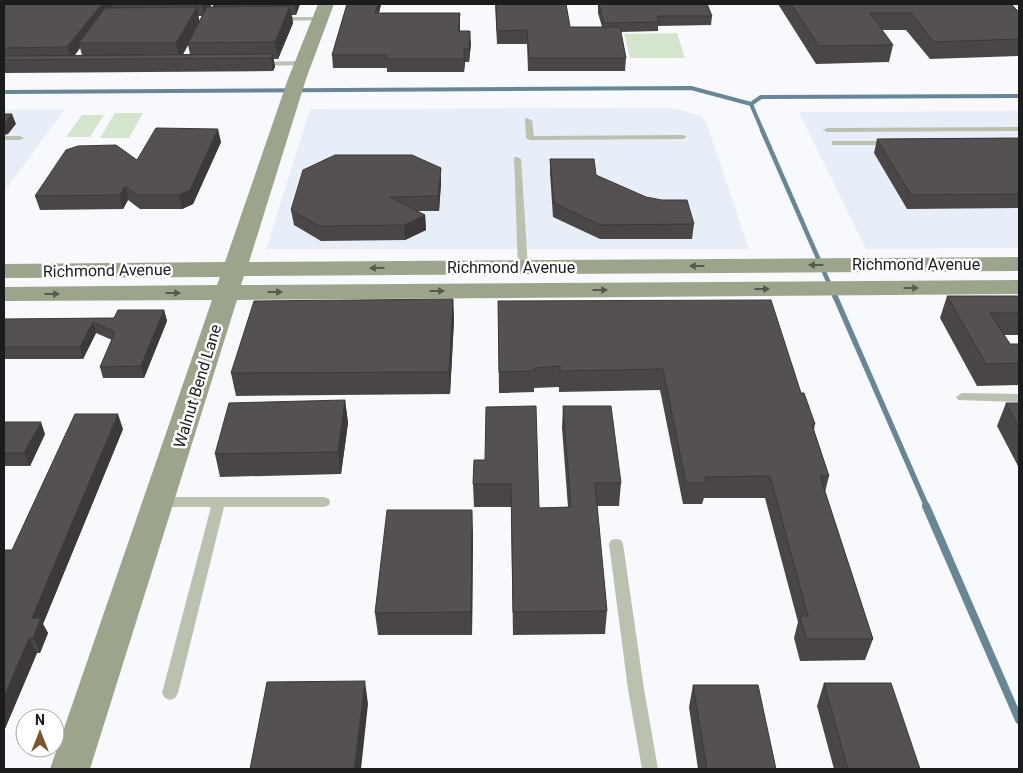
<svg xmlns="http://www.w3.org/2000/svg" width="1023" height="773" font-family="Roboto,sans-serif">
<rect width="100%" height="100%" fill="#f7f9fd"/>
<path fill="#e8eef8" d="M674 108 701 116 706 121 749 249H266L310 109Z
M65 109 4 192V110Z
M1019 111V248L866 249 799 112Z"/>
<path fill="#d5e5cd" d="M677 33 685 58H630L624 34Z
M115 113H143L129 138H100Z
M82 115H104L90 137H66Z"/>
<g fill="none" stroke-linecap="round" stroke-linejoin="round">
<path stroke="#688696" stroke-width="4" d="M4 92 691 88 751 104 763 132
M751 104 761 97 1019 96"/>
<path stroke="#688696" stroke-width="4.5" d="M762 130 835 297"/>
<path stroke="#688696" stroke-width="5.5" d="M835 296 927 507"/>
<path stroke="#688696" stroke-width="8" d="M926 506 1019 720"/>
<path fill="#bac1af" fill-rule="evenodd" d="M320 17 322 18V20L278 21 275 19 278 17Z
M302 61H305V65L260 66 256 64 260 62Z
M525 118 532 120 534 136 683 135 687 137 683 139 530 140 526 138Z
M1019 127V131L827 132 823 130 827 128Z
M4 136H20L24 138 20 140H4Z
M832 141H890L894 143 890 145H832Z
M514 157H517L521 159 528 267 523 270 518 267Z
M962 393 1019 394V402L958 400 956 397Z
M159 497H324L329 499 330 502 329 505 324 507H224L178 693 175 698 170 700 165 698 162 693 211 507H159L154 505 153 502 154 499Z
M616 539 621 540 623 544 644 689 658 769H642L628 689 609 544 611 540Z"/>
<path fill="#9ba58c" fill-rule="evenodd" d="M318 4H334L306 79 249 262 1019 257V271L244 276 241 285 1019 280V294L237 300 90 769H50L212 300 4 301V287L217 285 220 277 4 278V264L225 262 288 79Z"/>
</g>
<path fill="#494645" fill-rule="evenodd" d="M4 4H212L210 7H213V4H300L296 15H292L293 23 278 59H273L275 67 273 71 4 73ZM198 16H202L199 21ZM188 45 190 54H183ZM80 48 82 55H75Z
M347 4H381L379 13H460V31L471 43 469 62H465L464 72H387V68H333L332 55Z
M495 4H566L570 27H602L598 13V4H707L712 16 711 25 658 26V31L621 32 626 58 625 71H528L527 44H497Z
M778 4H1011L1019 12V56L930 59 906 30H882L893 45 889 62 816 64Z
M1019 138V208L907 209 874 153 877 139Z
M221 142 193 204 182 209H140L128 200 123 209 40 210 35 196 137 160Z
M550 159 596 175 694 224 692 239H600L553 217 550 173Z
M441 183 439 211H418L425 215 426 230 405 240 321 241 294 225 291 210Z
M947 296H1019V335H1004L1010 344H1019V385L977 386 940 318Z
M453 299 454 320 450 394 236 396 231 373Z
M498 301 801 393 815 424 814 430 829 476 825 492 873 639 865 660 800 661 794 638 798 622 765 498H704L702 504H683L660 390 559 392V387L534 388V392L499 393Z
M164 310 167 321 144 378H103L100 367 112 340 96 333 83 359H4V319L114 318Z
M345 400 348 423 341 474 220 477 215 454Z
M1006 403H1019V468L997 426Z
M563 406 621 483 619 506H597L607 611 605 634 513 635 511 507H474L473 484 485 460 539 508 568 507 562 428Z
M4 422 45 434 30 466H4Z
M123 429 43 624 48 633 40 653H37L4 731 12 550Z
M473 532 472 635H378L375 613Z
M824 683 920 769H834L817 706Z
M693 685 776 769H698L689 707Z"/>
<path fill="#3c3938" d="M102 4H115L112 5V7L85 43H79L80 48 72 59H71L67 47Z
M202 4H212L204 16Z
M294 4H300L296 15Z
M378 4H381L376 26 375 13Z
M290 6 293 23 278 59 275 42Z
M197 7 200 24 188 43V45L181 58H180L176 43Z
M460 13V26L458 44V31Z
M470 31 471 43 469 62V49Z
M464 49 465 62 464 72Z
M273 54 275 67 273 71 271 58Z
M12 114 16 124 8 134 4 135V124Z
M218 129 221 142 193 204 182 209 179 195Z
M441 168V183L439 211 438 196Z
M125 186 128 200 123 209 120 195Z
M425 215 426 230 405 240 404 225Z
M453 299 454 320 450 394 449 372Z
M164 310 167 321 144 378 141 366Z
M93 322 96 333 83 359 80 347Z
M345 400 348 423 341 474 338 452Z
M118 414 123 429 43 624 48 633 40 653 33 638 32 618Z
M41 422 45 434 30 466 24 453Z
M472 510 473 532 472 635 471 612Z
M29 638 37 653 4 731V697Z
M365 681 368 704 361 769H354Z"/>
<path fill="#555150" stroke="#3c3938" d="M5 4H102L67 47 4 48V5Z
M112 4H199L112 5Z
M347 4H378L375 13H460L458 31H470L469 49H464V59H386L387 55H332Z
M496 4H566L570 27H620L626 58H529L527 30 497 31Z
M599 4H707L712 16H657L659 22 604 23Z
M791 4H1011L1019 12V39L934 42 911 13H870L893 45 819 46Z
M290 6 275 42 188 43 207 7Z
M197 7 176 43H79L105 8Z
M273 54 271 58 4 60V56Z
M4 114H12L4 124Z
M156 128 218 129 190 190 179 195H137L125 186 120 195 35 196 66 150 78 146 116 145 137 160Z
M1019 138V194L911 195 877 139Z
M335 155H412L441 168 438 196 390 197 425 215 404 225 319 226 291 210 303 170Z
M550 159H594L596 175 646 197 662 200H687L694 224 601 225 554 203Z
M947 296H1019V313H990L1010 344H1019V363L986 364Z
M453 299 449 372 231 373 254 301Z
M771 300 801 393H804L815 424 812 425 829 476H820L873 639H806L800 616H808L770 476 705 477 706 483H686L663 369 560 371V366L534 368V371L499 372 498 301Z
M118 310H164L141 366 100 367 115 332 93 322 80 347H4V319L114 318Z
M345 400 338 452 215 454 229 403Z
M1006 403H1019V428Z
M536 406 539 508 571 507 563 406H611L621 483H595L607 611 513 612 511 484H473L474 460H485L486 407Z
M75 414H118L32 618H41L33 638H29L4 697V550H12Z
M4 422H41L24 453H4Z
M387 510H472L471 612 375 613Z
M365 681 354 769H250L267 682Z
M824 683H891L920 769H848Z
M693 685H758L776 769H707Z"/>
<defs><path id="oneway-solid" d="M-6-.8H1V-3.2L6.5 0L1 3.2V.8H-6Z" transform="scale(1.25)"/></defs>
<g fill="#555a50">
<use href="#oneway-solid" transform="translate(816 265) rotate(180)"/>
<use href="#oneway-solid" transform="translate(697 266) rotate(180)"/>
<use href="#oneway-solid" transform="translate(377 268) rotate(179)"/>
<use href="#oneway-solid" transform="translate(911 288)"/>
<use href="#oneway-solid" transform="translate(762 289)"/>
<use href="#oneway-solid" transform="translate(600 290)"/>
<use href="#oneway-solid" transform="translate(437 291)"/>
<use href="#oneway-solid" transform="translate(275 292)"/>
<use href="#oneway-solid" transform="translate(173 293)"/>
<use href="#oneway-solid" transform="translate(52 294)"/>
</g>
<g text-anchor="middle" stroke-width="5" stroke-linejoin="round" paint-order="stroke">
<g font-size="16" fill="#1b1c1e" stroke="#fff">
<text x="916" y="270">Richmond Avenue</text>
<text x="511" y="273">Richmond Avenue</text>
<text transform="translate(107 270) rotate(-1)" y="6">Richmond Avenue</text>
<text transform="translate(197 386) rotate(-73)" y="6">Walnut Bend Lane</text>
</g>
</g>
<rect width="1023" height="773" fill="none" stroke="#1b1c1e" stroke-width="10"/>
<g transform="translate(40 733)"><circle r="24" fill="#ffffff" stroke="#a4a4a5"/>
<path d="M0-4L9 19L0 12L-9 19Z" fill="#79582f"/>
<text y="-8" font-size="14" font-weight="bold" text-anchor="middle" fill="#1b1c1e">N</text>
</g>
</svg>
